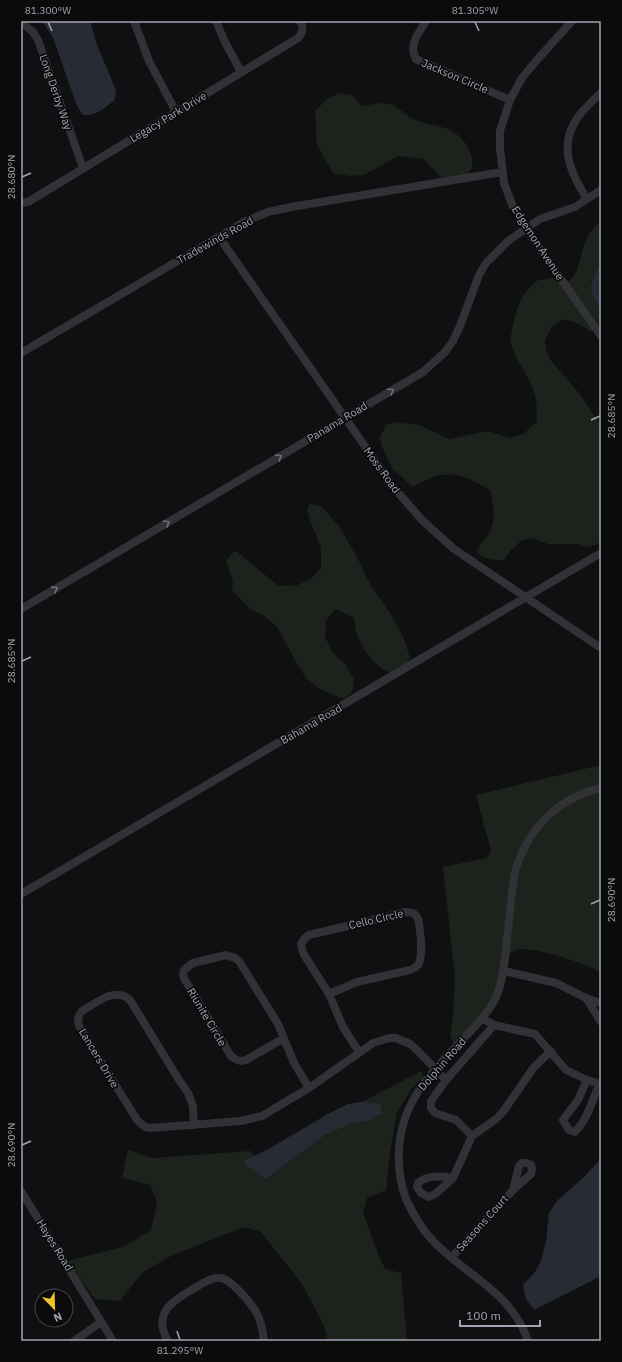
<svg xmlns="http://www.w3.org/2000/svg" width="622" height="1362" font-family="'IBM Plex Sans',sans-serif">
<rect width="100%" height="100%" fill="#100f11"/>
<path fill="#1c231d" d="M339 93 352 95 362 106C371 105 381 102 389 104 398 106 405 115 413 119 424 124 437 125 448 129 452 131 460 136 463 140 469 147 478 166 468 173 462 177 449 177 442 178L423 159 398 156 364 175 350 176 333 173 317 145 315 111 327 99Z
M601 222V264L591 282 601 309V331L567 283C584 273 578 234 601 222Z
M552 278 562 284 594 330 592 332 579 324 564 319 552 326 545 340 546 349 551 361 579 393 601 425V543L587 547 579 544H548L532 538 521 541 510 551 504 560C493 560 485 560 477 552 478 545 483 542 487 536 497 522 493 507 491 491 475 481 460 472 441 475 432 476 421 483 412 487L392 468 381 445 380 437 386 425 394 422 419 425 449 439 488 431 510 438 524 434 531 426 537 422C537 412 537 399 533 389 527 373 516 361 511 345 510 340 511 334 512 330 516 310 520 294 537 281 540 279 547 279 552 278Z
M310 504 321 506 339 526 358 559 371 586 390 613 403 636 410 658 406 664 392 673C375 668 362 649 357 634 355 629 355 623 354 618L336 609 326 620 325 637 333 653 345 664 354 679 352 693 343 698 335 696 320 689 306 678 296 662 277 627 263 615 250 609 232 590 233 582 226 561 233 552 236 551 279 586 298 585 312 578 321 568V547L312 526 307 509Z
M601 765V785C588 790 573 795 560 802 543 811 530 830 521 847L502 967 493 996 481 1015 454 1045 450 1035 453 1017 455 978 443 867 487 858 491 851 476 795Z
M601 791V973C586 963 539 948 520 949 517 949 512 952 509 954L518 873 532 838 553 815 572 802Z
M421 1071 424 1077 413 1087 397 1112 390 1153 386 1190 367 1198 363 1213 379 1256 385 1269 401 1273 407 1341H328L323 1324 302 1284 261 1232 244 1227 171 1256 142 1273 120 1301 95 1299 67 1261 123 1247 151 1230 157 1202 150 1185 122 1178 128 1150 152 1158 251 1151 255 1157 246 1160 266 1179 325 1135 350 1124 370 1120 374 1116 381 1115V1104L379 1103 362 1102Z"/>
<path fill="#272c34" d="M42 21H90L97 45 116 90 115 99C106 108 96 116 83 115L77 106 53 38Z
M601 264V309C588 292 589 282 601 264Z
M362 1102 379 1103 381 1104V1115L374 1116 371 1120 350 1124 325 1135 266 1179 244 1163 246 1160 270 1148 328 1114 348 1104Z
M601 1158V1276L534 1310 526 1299 523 1285 535 1272 541 1261 546 1241 549 1213 558 1200 585 1176Z"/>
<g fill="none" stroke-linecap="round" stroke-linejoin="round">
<path stroke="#313136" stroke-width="8" d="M134 21 149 61 176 112
M216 21 225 42 241 72
M426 21C419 33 408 45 416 59L510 100
M572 21 536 61 522 78 510 100 500 131V149L504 183 513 207 526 229 601 336
M21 22 33 32 38 40 83 168
M587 199C569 171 557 142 581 113 587 106 594 99 601 93
M21 203 28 202 298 38C303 33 304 28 300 21
M219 237 394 488 422 520 454 549 601 648
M21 353 244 222 268 212 291 207 502 172
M21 609 423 372 445 352 453 341 460 326 479 275 486 263 508 241 540 219 575 207 601 190
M21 894 601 553
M504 971 556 983 586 998 601 1003
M329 994 357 982 410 970C413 969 416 967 418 965 424 956 420 933 419 922 417 915 414 912 406 912L309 935 305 938 301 944 303 953 329 994 343 1027 359 1052
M586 998 601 1022
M482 1018 494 1025 535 1034 566 1070 587 1080 601 1084
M284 1038 246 1060C239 1062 236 1060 231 1056L185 980 183 975 184 970 193 963 226 955 235 958 239 961 278 1024 294 1063 309 1088
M587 1080 578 1100 563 1120 569 1130 575 1132C587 1120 593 1100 599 1084
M194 1125 193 1106 188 1093 179 1080 130 1000C115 986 96 1003 82 1011 78 1016 77 1020 79 1026L137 1120 145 1127 151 1128 241 1121 262 1116 309 1088 373 1043 389 1038H396L410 1044 417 1050 446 1080
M472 1136 456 1120 435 1113 431 1108V1101L446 1080 494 1025
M453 1178C442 1176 427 1175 418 1183L417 1187 421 1193 429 1197 435 1194 453 1178 472 1136 496 1119 503 1112 534 1067 551 1051
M21 1191 113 1341
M452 1257 513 1190 531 1174 532 1169 531 1165 527 1163H522L519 1166 513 1190
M74 1341 101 1322
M168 1341C149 1309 181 1297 203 1283 210 1279 217 1276 224 1279 234 1283 254 1306 258 1316 262 1324 263 1333 264 1341
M528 1341C512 1292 465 1275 432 1240 421 1228 413 1214 406 1199 400 1183 398 1166 399 1149 402 1099 433 1071 465 1037 477 1025 489 1012 496 997 504 978 505 958 507 938 510 916 511 894 515 872 527 830 557 798 601 788"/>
</g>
<defs><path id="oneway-chevron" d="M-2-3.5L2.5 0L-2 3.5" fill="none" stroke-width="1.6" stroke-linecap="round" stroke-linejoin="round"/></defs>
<g stroke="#6f707a">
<use href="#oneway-chevron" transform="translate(391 391) rotate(-31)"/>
<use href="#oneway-chevron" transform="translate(279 457) rotate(-31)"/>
<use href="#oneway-chevron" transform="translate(167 523) rotate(-31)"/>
<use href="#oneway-chevron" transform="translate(55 589) rotate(-31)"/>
</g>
<path fill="none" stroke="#a1a4b1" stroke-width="1.5" d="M48 22 52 31M475 22 479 31M22 177 31 173M591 420 600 416M22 661 31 657M591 904 600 900M22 1145 31 1141M177 1331 180 1340"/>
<g text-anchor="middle" stroke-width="3.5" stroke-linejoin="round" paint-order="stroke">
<g font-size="11" fill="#a1a4b1" stroke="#0b0b0c">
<text transform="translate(455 76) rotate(23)" y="4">Jackson Circle</text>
<text transform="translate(56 92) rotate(71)" y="4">Long Derby Way</text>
<text transform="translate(168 117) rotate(-31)" y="4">Legacy Park Drive</text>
<text transform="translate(215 240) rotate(-29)" y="4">Tradewinds Road</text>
<text transform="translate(538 243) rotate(57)" y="4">Edgemon Avenue</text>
<text transform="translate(337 422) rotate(-31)" y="4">Panama Road</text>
<text transform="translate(382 470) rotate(54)" y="4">Moss Road</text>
<text transform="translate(311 724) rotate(-30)" y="4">Bahama Road</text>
<text transform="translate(376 919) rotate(-13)" y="4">Cello Circle</text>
<text transform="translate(207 1017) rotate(59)" y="4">Riunite Circle</text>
<text transform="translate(99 1058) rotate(59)" y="4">Lancers Drive</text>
<text transform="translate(442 1064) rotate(-49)" y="4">Dolphin Road</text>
<text transform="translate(482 1223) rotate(-48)" y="4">Seasons Court</text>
<text transform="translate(55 1245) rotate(58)" y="4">Hayes Road</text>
</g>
</g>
<rect width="622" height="1362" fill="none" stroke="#0b0b0c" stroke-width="44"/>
<g transform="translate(54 1308) rotate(157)"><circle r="19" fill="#0b0b0c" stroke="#47484e"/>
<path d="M0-3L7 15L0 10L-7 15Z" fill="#edc32c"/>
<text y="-6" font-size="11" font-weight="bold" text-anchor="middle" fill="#a1a4b1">N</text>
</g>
<path d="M460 1320v6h80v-6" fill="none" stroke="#a1a4b1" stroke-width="2"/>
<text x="466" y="1320" font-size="12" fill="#a1a4b1" stroke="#0b0b0c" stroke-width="3" paint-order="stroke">100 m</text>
<rect x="22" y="22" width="578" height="1318" fill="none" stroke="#a1a4b1" stroke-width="1.5"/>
<g font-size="10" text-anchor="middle" fill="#a1a4b1">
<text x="48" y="14">81.300°W</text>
<text x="475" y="14">81.305°W</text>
<text transform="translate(11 177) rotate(-90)" y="4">28.680°N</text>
<text transform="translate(611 416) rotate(-90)" y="4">28.685°N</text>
<text transform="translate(11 661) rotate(-90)" y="4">28.685°N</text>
<text transform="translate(611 900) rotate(-90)" y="4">28.690°N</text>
<text transform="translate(11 1145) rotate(-90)" y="4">28.690°N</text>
<text x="180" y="1354">81.295°W</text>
</g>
</svg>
